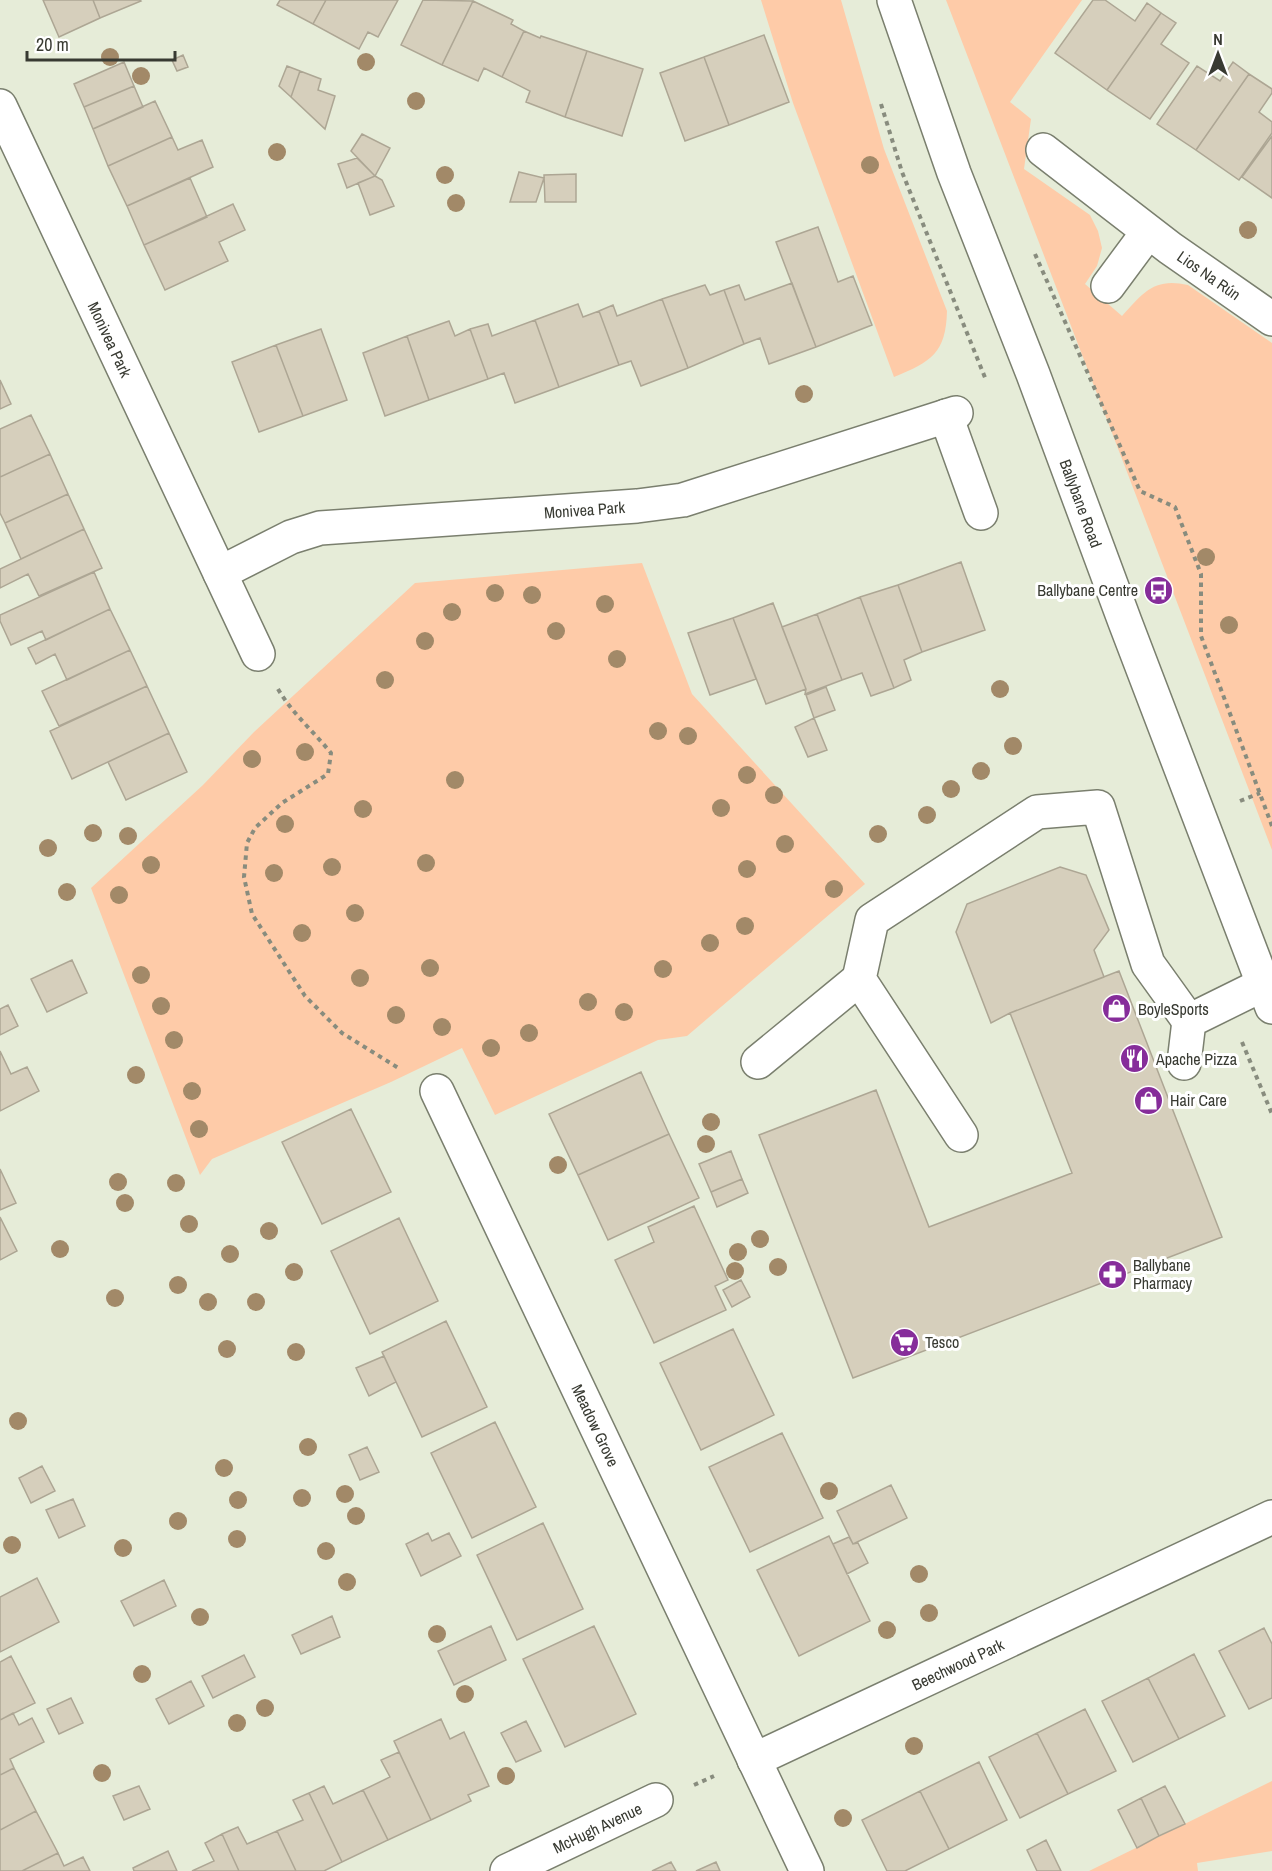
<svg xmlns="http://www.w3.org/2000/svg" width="1272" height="1871" font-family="'Archivo Narrow',sans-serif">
<rect width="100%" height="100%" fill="#e6ecd8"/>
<path fill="#fecba8" d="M761 0H841L884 149 947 311C946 353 931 362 894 377L793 103Z
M946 0H1082L1010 102 1031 119 1024 169 1090 215 1098 231 1102 248 1097 266 1085 284 1122 316C1143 293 1154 277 1188 285L1272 343V850Z
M642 563 692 694 865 884 687 1036 658 1040 495 1115 462 1048 391 1082 212 1159 200 1175 91 888 203 785 254 732 415 583Z
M1272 1781V1851L1197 1863 1198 1871H1089Z"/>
<path fill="#d6cfbc" stroke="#ada694" stroke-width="1.5" d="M43 0H93L100 18 59 37Z
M93 0H140L141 1 100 18Z
M280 0H326L313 24 277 5Z
M326 0H398L378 37 368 32 359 49 313 24Z
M423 0 473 1 442 65 401 45Z
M1093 0H1105L1135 21 1147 3 1161 13 1107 90 1055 53Z
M473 1 513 20 511 24 524 31 502 77 484 68 478 81 442 65Z
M1161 13 1176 23 1161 44 1189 63 1150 119 1107 90Z
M524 31 540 38 541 36 587 51 565 117 526 102 530 91 502 77Z
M764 35 789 102 729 125 704 57Z
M587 51 643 69 622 136 565 117Z
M183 55 188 67 177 71 172 60Z
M704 57 729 125 685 141 660 73Z
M124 62 134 86 84 107 74 84Z
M1233 62 1249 74 1196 150 1157 124 1197 66 1220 81Z
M287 66 300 71 291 97 279 86Z
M300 71 321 79 318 90 335 96 325 129 291 97Z
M1249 74 1272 89V93L1259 112 1272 122V133L1239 180 1196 150Z
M134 86 143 107 93 129 84 107Z
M155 101 172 137 108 166 93 129Z
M362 134 390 148 375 176 351 151Z
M1272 136V198L1242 177Z
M172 137 178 150 202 140 213 167 127 206 108 166Z
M357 158 375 176 347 188 338 164Z
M519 172 544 178 536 202H510Z
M576 174V202H545L544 175Z
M375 176 382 180 394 206 370 215 358 183Z
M190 178 207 217 144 245 127 206Z
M233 204 245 230 219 242 228 261 165 290 144 245Z
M818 227 838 282 853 276 872 325 816 347 776 242Z
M792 283 816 347 769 364 760 338 744 344 724 290 739 285 745 300Z
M705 285 710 295 724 290 744 344 688 368 662 299Z
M662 299 688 368 641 386 631 361 619 365 599 311 613 305 617 316Z
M578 304 583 317 599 311 619 365 559 387 535 320Z
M535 320 559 387 515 403 504 373 488 379 470 329 488 324 492 336Z
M449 321 455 336 470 329 488 379 429 400 407 336Z
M321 329 347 400 303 416 276 345Z
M407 336 429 400 385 416 363 353Z
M276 345 303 416 259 432 232 362Z
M0 380 11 404 0 409Z
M31 415 50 454 0 477V429Z
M50 454 68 494 5 523 0 513V477Z
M68 494 84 529 21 559 5 523Z
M84 529 102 568 39 596 28 574 0 588V569Z
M961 562 985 630 922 652 898 585Z
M94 572 110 609 46 640 42 631 11 645 0 621V615Z
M898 585 922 652 904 660 911 680 894 688 860 597Z
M860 597 894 688 871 696 862 673 842 680 817 614Z
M773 603 806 689 766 704 733 618Z
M110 609 130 650 67 680 55 654 36 664 28 648Z
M817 614 842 680 805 694 806 689 782 627Z
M733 618 756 679 710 695 688 633Z
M130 650 147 686 59 726 42 691Z
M147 686 169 733 72 779 50 731Z
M826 687 835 710 814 718 806 695Z
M814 718 827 750 808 757 795 727Z
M169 733 187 772 126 800 108 762Z
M1060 867 1086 875 1109 930 1094 950 1104 977 1010 1013 991 1023 956 932 967 904Z
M72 960 87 993 47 1012 31 979Z
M1119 971 1222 1237 853 1378 759 1135 876 1090 929 1227 1072 1173 1010 1013Z
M8 1005 18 1026 0 1035V1009Z
M0 1051 11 1074 27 1067 39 1091 0 1111Z
M641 1072 669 1134 578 1175 549 1114Z
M351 1109 391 1192 322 1224 282 1142Z
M669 1134 699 1198 608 1240 578 1175Z
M731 1151 742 1179 711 1192 699 1164Z
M0 1169 16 1203 0 1210Z
M742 1179 748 1193 717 1207 711 1192Z
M694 1206 728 1280 715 1286 726 1310 654 1343 615 1260 654 1242 648 1227Z
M0 1217 17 1251 0 1260Z
M399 1218 438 1301 370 1334 331 1251Z
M741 1280 750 1297 732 1307 723 1290Z
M446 1321 487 1407 422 1437 382 1352Z
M733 1329 774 1415 701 1450 660 1363Z
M384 1356 396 1382 369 1396 356 1368Z
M495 1422 536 1507 472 1538 431 1453Z
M782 1433 823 1518 750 1552 709 1467Z
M367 1447 379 1472 360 1480 349 1455Z
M42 1466 55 1491 31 1503 19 1478Z
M891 1485 907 1518 853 1544 837 1511Z
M73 1499 85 1526 59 1538 46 1510Z
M543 1523 583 1609 517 1640 477 1555Z
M428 1533 432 1541 449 1533 461 1556 421 1576 406 1544Z
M829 1536 870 1621 799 1656 757 1570Z
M849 1537 853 1544 858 1543 868 1563 847 1574 833 1544Z
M37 1578 59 1622 0 1652V1597Z
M164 1580 176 1606 134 1626 121 1601Z
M332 1616 340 1637 301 1654 292 1635Z
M491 1626 506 1660 454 1685 438 1651Z
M594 1626 636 1714 565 1747 523 1659Z
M1264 1628 1272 1644V1698L1249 1709 1219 1651Z
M1194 1654 1225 1716 1179 1739 1148 1678Z
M244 1655 255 1677 213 1698 202 1676Z
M11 1656 35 1703 0 1720V1662Z
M1148 1678 1179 1739 1133 1762 1102 1701Z
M191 1681 204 1706 169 1724 156 1699Z
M71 1698 83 1723 59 1734 47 1709Z
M1085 1709 1116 1771 1068 1794 1037 1733Z
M13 1713 19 1725 32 1718 44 1742 10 1759 14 1768 0 1775V1720Z
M441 1719 450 1739 464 1732 489 1786 468 1795 471 1801 431 1820 394 1741Z
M526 1721 541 1751 516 1762 501 1733Z
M1037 1733 1068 1794 1020 1818 989 1757Z
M399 1752 431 1820 388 1840 363 1790 390 1777 381 1760Z
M979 1762 1007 1820 949 1849 920 1791Z
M14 1768 36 1811 0 1830V1775Z
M139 1786 150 1809 124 1820 113 1796Z
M324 1786 333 1804 363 1790 388 1840 342 1862 309 1793Z
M1165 1786 1185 1824 1159 1836 1141 1798Z
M920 1791 949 1849 905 1871H887L862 1820Z
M309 1793 342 1862 324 1871H296L277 1831 303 1820 293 1800Z
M1141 1798 1159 1836 1137 1848 1118 1810Z
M36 1811 58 1853 22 1871H0V1830Z
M238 1827 247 1844 277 1831 296 1871H239L222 1834Z
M222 1834 239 1871H192L214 1861 205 1843Z
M1046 1840 1061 1871H1037L1027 1850Z
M168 1851 177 1871H134L133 1868Z
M58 1853 64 1866 83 1857 90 1871H22Z
M671 1862 676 1871H652Z
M716 1862 720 1871H696Z"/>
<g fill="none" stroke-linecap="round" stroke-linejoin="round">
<defs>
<g id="minor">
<path id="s1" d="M0 106 258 654"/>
<path id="s2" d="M1043 150 1170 248 1272 319"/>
<path d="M1108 286 1148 232"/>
<path d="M946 416 981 513"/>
<path id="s3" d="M220 573 291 537 320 528 637 506 683 500 956 413"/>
<path d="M758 1062 859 979"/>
<path d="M1184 1063 1189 1021 1264 984"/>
<path id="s4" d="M437 1091 807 1871"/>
<path d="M961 1135 859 979 872 920 1037 812 1098 807 1148 964 1189 1021"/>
<path id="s5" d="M754 1760 1272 1517"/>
<path id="s6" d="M507 1871 656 1800"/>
</g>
<g id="major">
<path id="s7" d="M894 0 954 173 1033 374 1125 622 1272 1007"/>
</g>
</defs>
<use href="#minor" stroke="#7a7f6e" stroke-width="36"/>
<use href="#major" stroke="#7a7f6e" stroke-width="36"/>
<path stroke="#888c7e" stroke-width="4" stroke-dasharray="4.5 4.5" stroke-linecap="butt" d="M881 104 902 172 986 380
M1035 254 1140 491 1175 507 1201 574V636L1272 826
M278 689C292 713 313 731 331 753L328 774 282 803 255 828 247 843 244 877 252 914 305 996 342 1033 400 1069
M1240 801 1260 793
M1242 1042 1272 1114
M694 1785 714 1776"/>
<use href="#minor" stroke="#fff" stroke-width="33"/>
<use href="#major" stroke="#fff" stroke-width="33"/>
</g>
<g fill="#a28968">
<circle cx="110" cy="57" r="9"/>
<circle cx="366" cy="62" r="9"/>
<circle cx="141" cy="76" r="9"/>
<circle cx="416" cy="101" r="9"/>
<circle cx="277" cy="152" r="9"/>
<circle cx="870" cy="165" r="9"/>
<circle cx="445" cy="175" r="9"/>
<circle cx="456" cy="203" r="9"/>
<circle cx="1248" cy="230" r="9"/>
<circle cx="804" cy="394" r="9"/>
<circle cx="1206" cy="557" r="9"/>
<circle cx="495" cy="593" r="9"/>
<circle cx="532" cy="595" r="9"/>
<circle cx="605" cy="604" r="9"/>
<circle cx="452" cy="612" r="9"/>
<circle cx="1229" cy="625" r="9"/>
<circle cx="556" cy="631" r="9"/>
<circle cx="425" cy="641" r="9"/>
<circle cx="617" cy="659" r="9"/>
<circle cx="385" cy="680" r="9"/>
<circle cx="1000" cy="689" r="9"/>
<circle cx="658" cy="731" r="9"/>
<circle cx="688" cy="736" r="9"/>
<circle cx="1013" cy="746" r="9"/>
<circle cx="305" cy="752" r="9"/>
<circle cx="252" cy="759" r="9"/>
<circle cx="981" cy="771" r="9"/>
<circle cx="747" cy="775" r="9"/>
<circle cx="455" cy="780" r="9"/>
<circle cx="951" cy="789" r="9"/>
<circle cx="774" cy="795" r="9"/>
<circle cx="721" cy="808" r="9"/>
<circle cx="363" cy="809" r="9"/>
<circle cx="927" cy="815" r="9"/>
<circle cx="285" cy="824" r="9"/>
<circle cx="93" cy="833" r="9"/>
<circle cx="878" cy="834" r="9"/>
<circle cx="128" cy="836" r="9"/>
<circle cx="785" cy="844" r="9"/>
<circle cx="48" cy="848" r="9"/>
<circle cx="426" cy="863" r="9"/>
<circle cx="151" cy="865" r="9"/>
<circle cx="332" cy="867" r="9"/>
<circle cx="747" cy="869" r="9"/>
<circle cx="274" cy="873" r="9"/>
<circle cx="834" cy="889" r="9"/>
<circle cx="67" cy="892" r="9"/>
<circle cx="119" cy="895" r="9"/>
<circle cx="355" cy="913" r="9"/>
<circle cx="745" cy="926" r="9"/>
<circle cx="302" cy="933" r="9"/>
<circle cx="710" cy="943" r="9"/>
<circle cx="430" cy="968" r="9"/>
<circle cx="663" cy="969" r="9"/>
<circle cx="141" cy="975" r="9"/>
<circle cx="360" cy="978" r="9"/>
<circle cx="588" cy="1002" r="9"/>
<circle cx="161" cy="1006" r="9"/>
<circle cx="624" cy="1012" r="9"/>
<circle cx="396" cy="1015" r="9"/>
<circle cx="442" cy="1027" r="9"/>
<circle cx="529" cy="1033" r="9"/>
<circle cx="174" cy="1040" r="9"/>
<circle cx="491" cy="1048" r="9"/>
<circle cx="136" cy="1075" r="9"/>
<circle cx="192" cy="1091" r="9"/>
<circle cx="711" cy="1122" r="9"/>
<circle cx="199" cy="1129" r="9"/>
<circle cx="706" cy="1144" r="9"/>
<circle cx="558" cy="1165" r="9"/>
<circle cx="118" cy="1182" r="9"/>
<circle cx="176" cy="1183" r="9"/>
<circle cx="125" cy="1203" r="9"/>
<circle cx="189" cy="1224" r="9"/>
<circle cx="269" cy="1231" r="9"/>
<circle cx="760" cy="1239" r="9"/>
<circle cx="60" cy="1249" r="9"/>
<circle cx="738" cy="1252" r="9"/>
<circle cx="230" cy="1254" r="9"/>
<circle cx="778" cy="1267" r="9"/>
<circle cx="735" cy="1271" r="9"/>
<circle cx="294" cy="1272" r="9"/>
<circle cx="178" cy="1285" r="9"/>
<circle cx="115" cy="1298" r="9"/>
<circle cx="208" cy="1302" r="9"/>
<circle cx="256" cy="1302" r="9"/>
<circle cx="227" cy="1349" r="9"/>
<circle cx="296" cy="1352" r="9"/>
<circle cx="18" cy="1421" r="9"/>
<circle cx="308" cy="1447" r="9"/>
<circle cx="224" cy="1468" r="9"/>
<circle cx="829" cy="1491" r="9"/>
<circle cx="345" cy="1494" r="9"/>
<circle cx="302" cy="1498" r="9"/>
<circle cx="238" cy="1500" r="9"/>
<circle cx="356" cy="1516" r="9"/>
<circle cx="178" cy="1521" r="9"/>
<circle cx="237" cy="1539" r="9"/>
<circle cx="12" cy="1545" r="9"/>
<circle cx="123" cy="1548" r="9"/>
<circle cx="326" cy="1551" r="9"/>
<circle cx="919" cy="1574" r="9"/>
<circle cx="347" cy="1582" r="9"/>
<circle cx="929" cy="1613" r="9"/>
<circle cx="200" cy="1617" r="9"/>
<circle cx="887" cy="1630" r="9"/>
<circle cx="437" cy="1634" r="9"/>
<circle cx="142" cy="1674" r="9"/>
<circle cx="465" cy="1694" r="9"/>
<circle cx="265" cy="1708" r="9"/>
<circle cx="237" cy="1723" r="9"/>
<circle cx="914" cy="1746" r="9"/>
<circle cx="102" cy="1773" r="9"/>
<circle cx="506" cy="1776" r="9"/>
<circle cx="843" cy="1818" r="9"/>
</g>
<defs>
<symbol id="bus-disc" viewBox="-11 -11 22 22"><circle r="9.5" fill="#862d9a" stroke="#fff"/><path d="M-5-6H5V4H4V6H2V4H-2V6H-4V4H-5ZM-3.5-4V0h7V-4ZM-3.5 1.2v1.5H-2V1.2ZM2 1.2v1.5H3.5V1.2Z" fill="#fff"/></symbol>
<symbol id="shop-disc" viewBox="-11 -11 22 22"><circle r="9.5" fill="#862d9a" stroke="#fff"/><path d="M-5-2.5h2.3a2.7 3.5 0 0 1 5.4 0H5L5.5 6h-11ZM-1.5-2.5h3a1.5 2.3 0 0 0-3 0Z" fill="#fff"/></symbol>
<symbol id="restaurant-disc" viewBox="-11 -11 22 22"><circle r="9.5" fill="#862d9a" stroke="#fff"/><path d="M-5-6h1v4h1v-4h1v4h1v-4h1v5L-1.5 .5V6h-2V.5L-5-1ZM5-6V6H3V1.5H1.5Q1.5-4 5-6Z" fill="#fff"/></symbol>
<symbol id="pharmacy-disc" viewBox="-11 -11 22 22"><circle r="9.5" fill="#862d9a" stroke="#fff"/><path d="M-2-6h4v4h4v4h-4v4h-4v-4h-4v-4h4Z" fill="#fff"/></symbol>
<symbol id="supermarket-disc" viewBox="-11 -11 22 22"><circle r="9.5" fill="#862d9a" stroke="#fff"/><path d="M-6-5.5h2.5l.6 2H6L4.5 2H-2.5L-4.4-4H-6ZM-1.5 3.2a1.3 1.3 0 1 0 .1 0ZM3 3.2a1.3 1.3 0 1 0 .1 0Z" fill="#fff"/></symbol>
</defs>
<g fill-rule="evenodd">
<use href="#bus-disc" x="1142" y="574" width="33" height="33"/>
<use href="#shop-disc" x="1100" y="992" width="33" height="33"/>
<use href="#restaurant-disc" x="1118" y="1042" width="33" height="33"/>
<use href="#shop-disc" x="1132" y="1084" width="33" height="33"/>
<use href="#pharmacy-disc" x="1096" y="1258" width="33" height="33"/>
<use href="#supermarket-disc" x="888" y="1326" width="33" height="33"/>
</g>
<g text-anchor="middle" stroke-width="6" stroke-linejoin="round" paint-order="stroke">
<g font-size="16" fill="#383a32" stroke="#fff">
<text dy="6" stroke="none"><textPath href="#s2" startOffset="208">Lios Na Rún</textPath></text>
<text dy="6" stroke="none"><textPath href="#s1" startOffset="258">Monivea Park</textPath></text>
<text dy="6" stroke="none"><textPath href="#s7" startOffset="537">Ballybane Road</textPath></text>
<text dy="6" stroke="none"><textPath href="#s3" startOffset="375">Monivea Park</textPath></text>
<text dy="6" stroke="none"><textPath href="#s4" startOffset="370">Meadow Grove</textPath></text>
<text dy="6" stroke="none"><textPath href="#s5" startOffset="225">Beechwood Park</textPath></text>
<text dy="6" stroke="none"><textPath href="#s6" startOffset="100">McHugh Avenue</textPath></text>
</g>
<g font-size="16" fill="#383a32" stroke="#fff" text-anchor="start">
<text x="1138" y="596" text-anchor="end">Ballybane Centre</text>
<text x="1138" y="1015">BoyleSports</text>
<text x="1156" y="1065">Apache Pizza</text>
<text x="1170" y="1106">Hair Care</text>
<text x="1133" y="1271">Ballybane<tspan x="1133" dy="18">Pharmacy</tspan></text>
<text x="925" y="1348">Tesco</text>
</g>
</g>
<g transform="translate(1218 54)" stroke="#ffffff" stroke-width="4.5" paint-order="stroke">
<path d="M0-4.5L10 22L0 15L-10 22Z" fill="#383a32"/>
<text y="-9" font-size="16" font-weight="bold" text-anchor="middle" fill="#383a32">N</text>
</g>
<path d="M27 51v9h148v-9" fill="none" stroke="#383a32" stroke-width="3"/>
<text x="36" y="51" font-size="18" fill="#383a32" stroke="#ffffff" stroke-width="4.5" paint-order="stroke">20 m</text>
</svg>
